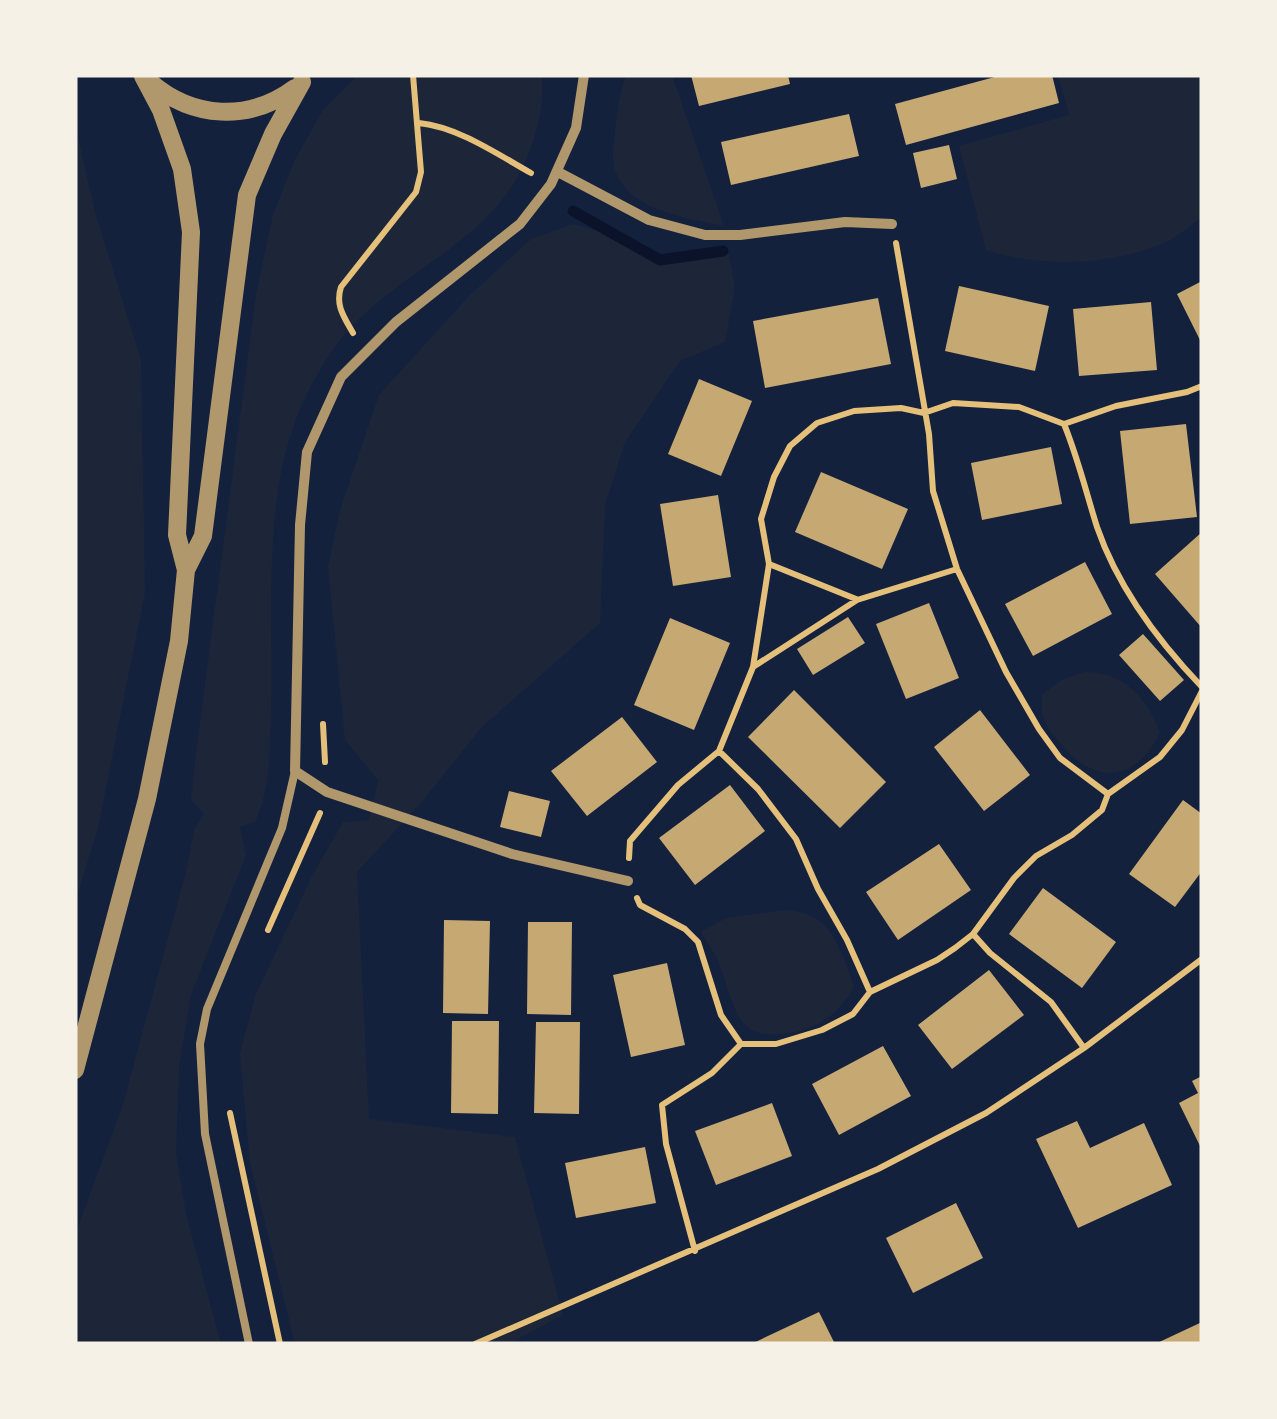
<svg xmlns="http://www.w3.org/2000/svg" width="1277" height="1419" font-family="'Fira Sans',sans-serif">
<rect width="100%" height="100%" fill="#14213d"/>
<path fill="#1d2539" d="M358 75H541C545 93 541 110 537 127 511 233 425 254 356 322 337 341 325 360 312 384 259 482 274 602 271 711 270 747 271 789 255 822L240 827 246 855 191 995 179 1067 176 1153 186 1214 221 1344H75V1235L123 1104 186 872 194 830 204 814 191 800 196 753 256 295 273 214 294 162 322 111Z
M626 75H672L724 226C688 218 629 211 615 170 611 158 614 142 615 130 618 111 619 93 626 75Z
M1058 75H1202V217C1192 224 1181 234 1170 240 1119 265 1040 269 986 250L959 146 1069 115Z
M75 124 95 212 141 360 145 592 98 828 75 903Z
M573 224 604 233 660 261 728 252 735 286 725 342 680 361 625 442 605 505 600 623 482 727 420 804 357 872 369 1119 515 1137 563 1315 508 1344H295L250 1163 240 1053 256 994 312 876 343 822 369 820 378 780 345 740 328 567 340 510 379 395 468 297 531 239Z
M1085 672C1125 672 1146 698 1160 732 1137 782 1095 786 1061 744 1046 727 1039 717 1042 694L1063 679Z
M784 910C832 912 839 946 854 986 842 1008 827 1023 802 1030 737 1047 737 1014 720 966 716 954 707 943 701 932L726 918Z"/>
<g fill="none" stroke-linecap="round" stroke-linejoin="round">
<path stroke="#0b132b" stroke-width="11" d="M573 211 660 260 723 251"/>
</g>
<path fill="#c6a872" d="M691 75H788L790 84 699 106Z
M1002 75H1052L1059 103 906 145 895 104Z
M849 114 859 156 731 185 721 142Z
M949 145 957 179 921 188 913 153Z
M1202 281V344L1177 294Z
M959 286 1049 306 1035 371 945 351Z
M878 298 891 364 765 388 753 321Z
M1151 302 1157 370 1079 376 1073 309Z
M699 379 752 401 721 476 668 454Z
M1186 424 1197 517 1130 524 1120 431Z
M1051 447 1062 504 982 520 971 463Z
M821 472 908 509 882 569 795 532Z
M718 495 731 577 673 586 660 504Z
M1202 532V628L1155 574Z
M1085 562 1112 614 1033 656 1005 604Z
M929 603 959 678 906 699 876 624Z
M848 617 865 643 813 675 797 649Z
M670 618 730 643 694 730 634 705Z
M1143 634 1184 680 1160 701 1119 655Z
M794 690 886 782 840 828 748 737Z
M980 710 1030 775 984 811 934 747Z
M622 717 657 762 587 816 551 771Z
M730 785 765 831 695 885 659 838Z
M509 791 550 801 541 837 500 827Z
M1183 800 1202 814V871L1175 907 1129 874Z
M939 844 971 890 898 940 866 892Z
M1043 888 1116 942 1082 988 1009 934Z
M444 920 490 921 488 1014 443 1013Z
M528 922H572L571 1015 527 1014Z
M667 963 685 1045 631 1057 613 975Z
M989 970 1024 1015 952 1069 918 1025Z
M452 1021H499L498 1114 451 1113Z
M536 1022H580L579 1114 534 1113Z
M883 1046 911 1096 839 1135 812 1084Z
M1202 1076V1150L1179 1103 1198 1093 1192 1081Z
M772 1103 792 1156 716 1185 695 1131Z
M1077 1121 1090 1148 1144 1123 1172 1185 1078 1228 1036 1139Z
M645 1147 656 1203 576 1218 565 1163Z
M956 1203 983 1258 913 1293 886 1238Z
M819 1312 835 1344H751Z
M1202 1322V1344H1155Z"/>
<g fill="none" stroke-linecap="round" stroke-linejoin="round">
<path stroke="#e5c07b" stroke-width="6" d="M419 123C458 127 497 154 531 173
M896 243 929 434 933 491 957 569 1006 672 1039 729 1060 758 1108 794
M353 333C344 317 335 305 341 287L416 192 421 172 413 75
M1064 424 1116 406 1187 392 1202 386
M769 564 856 599
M753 667 857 600 957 569
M323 724 325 762
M719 751 758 789 796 839 818 889 847 940 870 992
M629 858 630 841 678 785 719 751 753 667 769 564 761 519 774 477 790 446 817 423 854 411 901 408 924 413 953 403 1019 407 1064 424C1078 458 1086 492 1097 527 1118 588 1158 641 1202 687
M637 898 640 905 685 929 698 942 721 1015 741 1044
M268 930 320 813
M973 934 990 953 1051 1002 1084 1048
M230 1113 280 1344
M695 1251 666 1144 662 1105 712 1073 741 1044H776L822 1030 853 1014 870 992 937 960 955 948 973 934 1014 878 1036 856 1072 835 1102 810 1108 794 1160 757 1182 730 1202 691
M475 1344 878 1169 986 1113 1084 1048 1202 959"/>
<path stroke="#b1986c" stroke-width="8" d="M249 1344 205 1134 200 1044 207 1009 282 828 295 771"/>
<path stroke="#b1986c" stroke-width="10" d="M584 75 576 128 551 184 520 224 396 322 341 377 307 452 300 525 295 771 327 792 512 854 628 881
M558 172 649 220 705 235H740L845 222 892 224"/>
<path stroke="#b1986c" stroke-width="18" d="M150 82C193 119 249 122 295 88
M186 570 203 536 247 195 273 134 302 82
M75 1070 147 799 179 641 186 570 177 535 191 232 182 169 161 110 143 76"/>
</g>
<rect width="1277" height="1419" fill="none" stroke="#f6f1e7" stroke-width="155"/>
</svg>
